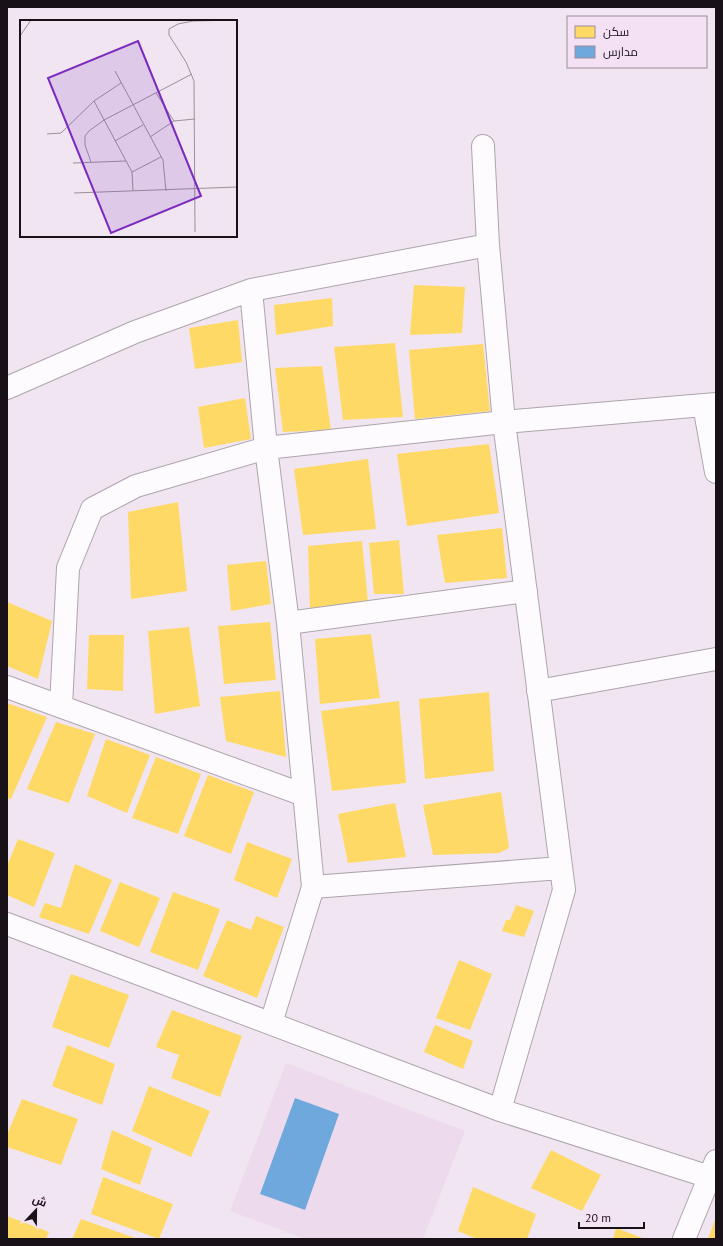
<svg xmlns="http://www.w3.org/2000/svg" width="723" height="1246" font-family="'PT Sans',Cairo,sans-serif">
<rect width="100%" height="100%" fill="#f0e5f0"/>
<path fill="#eddbed" d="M286 1063 465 1131 423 1239H305L230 1211Z"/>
<path fill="#ffd966" d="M414 285 465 287 462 333 410 335Z
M332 298 333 326 276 335 274 305Z
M238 320 242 362 195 369 189 328Z
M395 343 403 417 343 420 334 347Z
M483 344 490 411 415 419 409 350Z
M322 366 331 430 283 432 275 368Z
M245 398 251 439 204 448 198 407Z
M489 444 499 513 407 526 397 454Z
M368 459 376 529 303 535 294 469Z
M178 502 187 591 131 599 128 512Z
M502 528 507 578 445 583 437 535Z
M399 540 404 594H374L369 543Z
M362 541 368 602 310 608 308 546Z
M266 561 271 604 231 611 227 565Z
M7 602 52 621 38 679 7 666Z
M270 622 276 680 224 684 218 626Z
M189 627 200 706 155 714 148 631Z
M371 634 380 698 320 704 315 639Z
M89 635H124L123 691 87 689Z
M280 691 286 757 226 741 220 697Z
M489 692 494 771 425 779 419 699Z
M399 701 406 783 332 791 321 711Z
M7 703 47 717 11 799 7 798Z
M56 722 95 734 69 803 27 789Z
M106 739 150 755 127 813 87 796Z
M156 757 201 774 178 834 132 818Z
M208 775 254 792 231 854 184 836Z
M501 792 509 848 499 853 433 855 423 805Z
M395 803 406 857 348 863 338 814Z
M18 839 55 853 34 907 7 895V866Z
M247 842 292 859 277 898 234 880Z
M75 864 112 880 89 934 39 917 45 903 61 908Z
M120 882 160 898 139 947 100 931Z
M173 892 220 909 198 970 150 952Z
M516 905 534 911 524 937 502 931 506 920H510Z
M256 916 284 927 257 998 203 976 227 920 251 930Z
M459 960 492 974 470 1030 436 1018Z
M71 974 129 995 109 1048 52 1027Z
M172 1010 242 1036 220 1097 171 1078 179 1055 156 1047Z
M435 1025 473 1041 463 1069 424 1052Z
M67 1045 115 1064 102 1105 52 1086Z
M149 1086 210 1111 191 1157 132 1131Z
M22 1099 78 1119 61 1165 7 1147V1135Z
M112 1130 152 1148 140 1185 101 1169Z
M551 1150 601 1175 582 1211 531 1188Z
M103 1177 173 1204 159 1239 91 1214Z
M473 1187 536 1214 527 1239H477L458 1231Z
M7 1216 49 1232 46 1239H7Z
M716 1217V1239H708Z
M81 1219 138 1239H72Z
M616 1228 645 1239H613Z"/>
<path fill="#6fa8dc" d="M295 1098 339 1114 305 1210 260 1194Z"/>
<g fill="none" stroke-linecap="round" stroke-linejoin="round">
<defs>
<path id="minor" d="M483 146 488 245 504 422 564 890 500 1110
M251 290 266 448 288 623 313 887 271 1023
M7 388 135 332 251 290 488 245
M704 405 716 472
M288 623 526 591
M7 687 304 795
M538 691 716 659
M61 706 68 568 92 509 136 486 266 448 504 422 716 404
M313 887 561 868
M7 924 500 1110 716 1179
M684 1239 716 1161"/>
</defs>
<use href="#minor" stroke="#ada5ad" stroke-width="24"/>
<use href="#minor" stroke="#fdfbfd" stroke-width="22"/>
</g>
<g transform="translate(20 20)">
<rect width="217" height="217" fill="#f0e5f0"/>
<path fill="none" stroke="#9a919a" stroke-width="1" d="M0 16 11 0M95 51 143 140 146 171M136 73 154 101M74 81 112 152 113 171M27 114 41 113 74 81 101 63M130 117 154 101 175 99M95 121 123 105M71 142 65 125V116L69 111 84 100 172 54M53 143 106 141M112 152 141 137M54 173 217 167M175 212 174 61 166 42 149 15V9L158 4 173 1 215 0"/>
<path fill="#7b2cbf" fill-opacity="0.15" stroke="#7b2cbf" stroke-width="2" d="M118 21 181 176 91 213 28 58Z"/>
<rect width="217" height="217" fill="none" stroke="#181218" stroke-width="2"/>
</g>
<rect width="723" height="1246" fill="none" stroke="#181218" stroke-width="16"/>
<rect x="567" y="16" width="140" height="52" fill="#f4e1f4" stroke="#9c8e9c"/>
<rect x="575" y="26" width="20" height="12" fill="#ffd966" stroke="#9c8e9c"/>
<text x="603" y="36" font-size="12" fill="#181218">سكن</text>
<rect x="575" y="46" width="20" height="12" fill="#6fa8dc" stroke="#9c8e9c"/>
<text x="603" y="56" font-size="12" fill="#181218">مدارس</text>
<g transform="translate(36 1210) rotate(22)" stroke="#f4e1f4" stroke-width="3" paint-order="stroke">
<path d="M0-3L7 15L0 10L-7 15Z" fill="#181218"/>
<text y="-6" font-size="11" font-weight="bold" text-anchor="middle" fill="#181218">ش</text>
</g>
<path d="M579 1222v6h65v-6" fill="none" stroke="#181218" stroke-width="2"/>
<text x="585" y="1222" font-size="12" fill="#181218" stroke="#f4e1f4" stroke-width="3" paint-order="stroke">20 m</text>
</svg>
